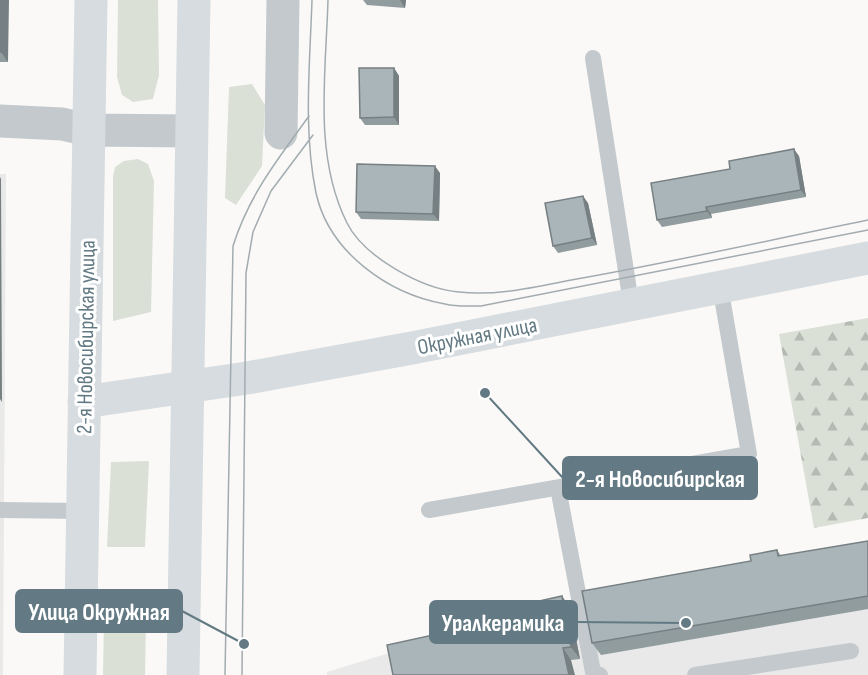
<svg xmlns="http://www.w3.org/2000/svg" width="868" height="675" font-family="'Sofia Sans Condensed',sans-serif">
<defs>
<pattern id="forest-firs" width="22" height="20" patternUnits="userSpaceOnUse" patternTransform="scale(1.5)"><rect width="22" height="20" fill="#dbe0d6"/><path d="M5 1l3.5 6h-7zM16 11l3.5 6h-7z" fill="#b5bbb3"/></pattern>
</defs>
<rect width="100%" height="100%" fill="#faf9f7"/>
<path fill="#e8e9e8" d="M0 174H6L3 675H0Z
M868 555V675H327V672L448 635 598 602Z"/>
<path fill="#dbe0d6" d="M118 0H158L159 75 153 99 133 102 122 95 117 77Z
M252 84 265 105 262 166 236 205 225 198 229 87Z
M138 159 148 164 154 181 151 312 113 321V177L115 167 124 161Z
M149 461 145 547H107L111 462Z
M104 616 146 620 145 675H103Z"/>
<path fill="url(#forest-firs)" d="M868 318V518L814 528 779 334Z"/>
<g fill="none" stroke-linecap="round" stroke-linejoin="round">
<path stroke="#c3c9cc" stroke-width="16" d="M593 58 631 303
M558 488 593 672 600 675
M0 510 82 511
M429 510 749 454 720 286
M695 675 851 651"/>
<path stroke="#c3c9cc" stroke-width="33" d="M0 121 62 124 88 130 191 131
M281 133 283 0"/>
<path stroke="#d6dcdf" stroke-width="33" d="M84 402 247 378 412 348 868 258"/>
<path stroke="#d6dcdf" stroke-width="33" d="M80 675 91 0
M183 675 194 0"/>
<path stroke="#a2acb0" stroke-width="1.5" d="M312 0C310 63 303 130 316 193 329 252 388 294 445 304 456 307 469 306 481 306L868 230
M328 0C326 73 313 155 347 223 364 257 422 289 459 292 502 297 546 284 588 277 682 260 775 239 868 220
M225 675 233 246C249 195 278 159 309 116
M242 675 246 273 253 232 271 191 313 135"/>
</g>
<path fill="#919c9f" d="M0 0 8 62H0Z
M363 0H406L405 8 367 5Z
M394 68 399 76V125H365L360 118Z
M799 156 806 197 711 214 712 218 662 227 657 220Z
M440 173 439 221 361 219 356 212Z
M588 203 597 245 558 253 553 246Z
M868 541V609L601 655 592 643 751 561 777 550 781 556Z
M562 596 570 608 580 659 571 660 447 632Z"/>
<path fill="#767f82" d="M1 0H9L8 62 1 52Z
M400 0H406L405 8Z
M394 68 399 76V125L394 117Z
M794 149 799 156 806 197 801 190Z
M435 166 440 173 439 221 433 214Z
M0 177 1 179 2 402 0 399Z
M583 196 588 203 597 245 592 238Z
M706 207 711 214 712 218 707 211Z
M562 596 570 608 580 659 571 647Z
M563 648 571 660 575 675H569Z"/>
<path fill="#a9b5b9" stroke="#767f82" stroke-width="1.5" d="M0 0H1V52H0Z
M359 68H394V117L360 118Z
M794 149 801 190 706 207 707 211 657 220 651 183 730 169 729 161Z
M357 164 435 166 433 214 356 212Z
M583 196 592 238 553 246 545 203Z
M868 541V596L592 643 582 591 751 561 750 555 777 550 778 556Z
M562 596 571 647 563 648 569 675H393L387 645 447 632 445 622Z"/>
<g text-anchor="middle" stroke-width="6" stroke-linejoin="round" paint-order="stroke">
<g font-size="22" fill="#637a84" stroke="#fff">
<text transform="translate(477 335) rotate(-11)" y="8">Окружная улица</text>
<text transform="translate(85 337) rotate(-89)" y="8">2-я Новосибирская улица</text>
</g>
</g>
<path fill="none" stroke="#637a84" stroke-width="2" d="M485 393L563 478M244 644L182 611M686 623L577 622"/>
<g fill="#637a84" stroke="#fff" stroke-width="2">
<circle cx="485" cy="393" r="6"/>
<circle cx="244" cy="644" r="6"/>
<circle cx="686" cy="623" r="6"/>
</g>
<g fill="#637a84" stroke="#637a84" stroke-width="2">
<rect x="563" y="457" width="194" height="42" rx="6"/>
<rect x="16" y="590" width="166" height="42" rx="6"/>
<rect x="430" y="601" width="147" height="42" rx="6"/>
</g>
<g font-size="24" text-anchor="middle" font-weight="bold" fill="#fff">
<text x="660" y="487">2-я Новосибирская</text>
<text x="99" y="620">Улица Окружная</text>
<text x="503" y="631">Уралкерамика</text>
</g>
</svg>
